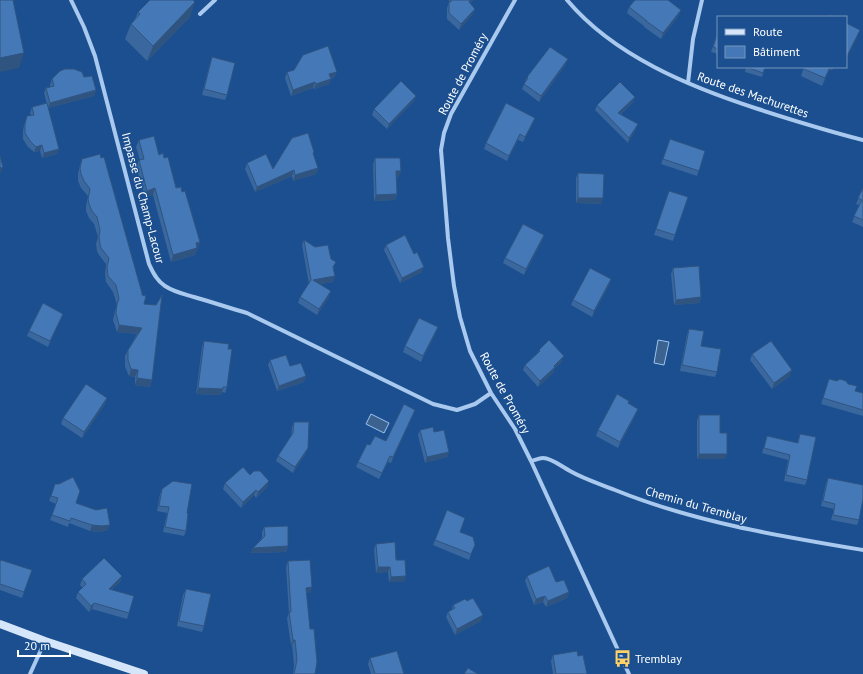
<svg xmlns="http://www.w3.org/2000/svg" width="863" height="674" font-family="'PT Sans',sans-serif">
<rect width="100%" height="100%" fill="#1b4f8f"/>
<path fill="#3c6290" stroke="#9cc4f0" d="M658 340 669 342 664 365 654 363Z
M371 414 389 423 384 433 366 424Z"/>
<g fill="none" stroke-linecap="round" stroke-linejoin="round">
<path stroke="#a9c9ee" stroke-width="4" d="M71 0 84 27 95 56 149 264C153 273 157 281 165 286 174 292 184 294 194 297 212 302 229 308 247 313L433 404 457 410 475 404 491 393
M515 0 451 114 444 133 441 150 448 238 454 286 460 317 470 351 491 393 515 429 531 461 629 674
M567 0C614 56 690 87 758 109 792 120 828 131 863 140
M200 14 215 0
M688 83 693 39 702 0
M531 461C535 460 539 458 543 458 552 458 562 467 570 471 584 479 600 484 615 490 694 522 779 536 863 550
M30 674 45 641"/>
<path stroke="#d6e6fa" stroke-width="8" d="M0 624 45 641 144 674"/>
</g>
<path fill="#3a679d" d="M449 0H473L470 4 475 9 472 15 459 30 447 19V8L449 2Z
M629 7 681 10 679 15 661 39 644 27V26L627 13Z
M138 12 190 17 147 61 125 39 131 24 135 19Z
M718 32V54L711 52 716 37Z
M212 57 227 95 225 100 202 95 210 63Z
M566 64 539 102 522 89 527 77Z
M746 67H765L762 77 745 72Z
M804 67H834L832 70 830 69 822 86 801 76Z
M287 72 335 77 331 79 329 84 314 89 313 88 291 96 285 78Z
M84 77 96 90 94 96 48 108 44 93 46 88 50 87V85L52 79Z
M416 96 414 101 387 129 372 115 374 109Z
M635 97 633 102 620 115 636 129 628 143 595 110 597 105Z
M32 107 59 149 57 154 42 158 40 151 34 152 28 147 23 139V130L25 122 27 116H31L30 113Z
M535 118 533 123 523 142 518 140 507 161 484 149 486 143Z
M670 139 705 151 697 176 661 164Z
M139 140 164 158 200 242 195 255 171 262 153 195 145 197 136 167 139 160H140L136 147Z
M314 152 313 154 318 168 316 174 293 181 292 176 255 192 245 169 247 163 273 169Z
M375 158 399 177H397V194L395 200 374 201 373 164Z
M82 159 142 295 144 304 152 380 150 387 135 385V377L129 376 125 367V356L128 350 137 334 117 332 113 320 115 311 117 305 113 292 106 282 105 274 106 264 99 255 97 251 96 244 98 237 94 224 89 218 86 211V206L88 196 81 188 78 181V174L80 165Z
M578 173 601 204 576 203V178Z
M863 188V227L852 222 859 205 856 204Z
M669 191 688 197 673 241 654 235Z
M544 235 542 241 524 275 503 263 505 258Z
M304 240 331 259 334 268 333 269V282L320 284 329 297 317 315 298 303 300 297 309 284 302 245Z
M386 245 422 272 400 283 384 250Z
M673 268 701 297 699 303 674 305 671 274Z
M611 279 609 285 592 317 571 305 573 300Z
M63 314 48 347 27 336 29 331Z
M689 329 701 346 717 372 715 377 680 371 687 334Z
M436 332 421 362 403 352 405 346Z
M204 341 227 387 225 393 222 392 221 395 196 394 202 347Z
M539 350 562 361 554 369 553 373 538 387 523 370 525 365 538 353Z
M752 354 790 376 772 389 750 360Z
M270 360 290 366 304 382 277 391 268 365Z
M829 379 848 384 855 391 863 393V416L821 404Z
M107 398 105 404 82 438 61 424 63 418Z
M629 401 628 403 636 414 618 448 596 436 598 430Z
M413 415 391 463 388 462 379 479 356 467 358 462 370 445 386 441Z
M699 415 720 433 725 459H697V421Z
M294 422 308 448 306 453 293 473 276 461 278 456 291 436 292 427Z
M420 430 434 432 449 452 447 457 425 463 418 435Z
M800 434 807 480 805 485 784 481 788 460 762 453 767 436 797 443Z
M250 475 267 487 256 498 254 495 241 508 223 489 225 483Z
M828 478 859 520 857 525 831 520 834 509 821 506 826 483Z
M55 484 76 503 108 530 100 532 90 531 69 523 68 527 50 520 56 504 49 501Z
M162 489 186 531 184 536 163 532 167 513 157 511 160 494Z
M447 510 472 551 469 560 433 545Z
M264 527 288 546 286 552 251 553 253 548 262 538V532Z
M376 544 396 560 404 582H389L388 572 376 573 374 549Z
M288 561 310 593H306L315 674H293L294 665 292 645H291L287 618 289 613 286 567Z
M0 562 24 592 22 598 0 590Z
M122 576 120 582 112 589 129 613 127 619 92 609 89 612 76 598 78 592 83 588 80 585 82 579Z
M527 576 556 582 569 592 567 598 546 607 543 602 534 605 525 581Z
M186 589 204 626 202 632 177 626 183 595Z
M467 601 481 621 455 635 446 617 448 612 452 609 453 605Z
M553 655 578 656 587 674H553L551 661Z
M370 658 404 674H371L368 664Z"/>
<path fill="#305480" d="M470 0H473L467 8 469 2Z
M195 2 190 17 147 61 153 46Z
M475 9 472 15 459 30 461 24Z
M681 10 679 15 661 39 663 33Z
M860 30 857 38 846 60V58Z
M24 53 19 68 0 72V58Z
M568 59 566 64 539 102 541 96Z
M830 67H831L822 86 825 78Z
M337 72 335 77 329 79H331L329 84 314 89 316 84 329 74Z
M315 82 313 88 291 96 293 90Z
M96 90 94 96 48 108 50 103Z
M416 96 414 101 387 129 389 124Z
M635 97 633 102 616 118 618 113Z
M535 118 533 123 523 142 525 137Z
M638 124 636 129 628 143 629 138Z
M520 134 518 140 507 161 509 156Z
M42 145 40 151 34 152 36 147Z
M59 149 57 154 42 158 44 153Z
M3 167 0 175V168Z
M318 168 316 174 293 181 295 175Z
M294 170 292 176 255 192 257 187Z
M396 171H401L399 177H394Z
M155 188 153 195 145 197 147 191Z
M397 194 395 200 374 201 376 195Z
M578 198H603L601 204 576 203Z
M544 235 542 241 524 275 526 269Z
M200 242 195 255 171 262 173 255 196 243Z
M424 267 422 272 400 283 402 278Z
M335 276 333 282 311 286 313 280Z
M611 279 609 285 592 317 594 311Z
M331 291 329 297 317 315 319 309Z
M701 297 699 303 674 305 676 300Z
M63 314 61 319 48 347 50 341Z
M119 325 142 328 139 334 117 332Z
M438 327 436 332 421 362 423 356Z
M564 356 562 361 554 369 553 373 538 387 540 381 554 366Z
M131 369 138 370 135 377 129 376Z
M792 370 790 376 772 389 774 383Z
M306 376 304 382 277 391 279 386Z
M137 378 152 380 150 387 135 385Z
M198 388 223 389 221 395 196 394Z
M107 398 105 404 82 438 84 432Z
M638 409 636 414 618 448 620 442Z
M415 410 413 415 391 463 393 457Z
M308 448 306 453 293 473 295 467Z
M449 452 447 457 425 463 427 457Z
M699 454H727L725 459H697Z
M390 456 388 462 379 479 382 473Z
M269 481 267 487 256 498 258 492Z
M256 490 254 495 241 508 243 502Z
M92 525H110L108 530 100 532 90 531Z
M288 546 286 552 251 553 253 548Z
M378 567H390L388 572 376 573Z
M122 576 120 582 107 594 109 589Z
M406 576 404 582H389L391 577Z
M312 587 310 593H304L306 588Z
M569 592 567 598 546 607 548 601Z
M545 596 543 602 534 605 536 599Z
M94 603 92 609 89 612 91 606Z
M483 615 481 621 455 635 457 629Z
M293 640H295L292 645H291Z"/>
<path fill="#4478b7" stroke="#305480" d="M0 0H13L24 53 0 58Z
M150 0H193L195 2 153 46 131 24 140 14 138 12Z
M451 0H470L469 2 475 9 461 24 449 13V2H451Z
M635 0H668L681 10 663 33 646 21H647L629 7Z
M829 15 834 17H828Z
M846 23 860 30 846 58Z
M718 32V49L713 47Z
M328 46 337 72 329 74 331 79 316 84 315 82 293 90 287 72 294 70 303 55Z
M550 47 568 59 541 96 524 84 528 78 527 77Z
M212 57 235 63 227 95 204 89Z
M746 67H765L763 73Z
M804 67H830L825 78 804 69Z
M65 69H74L82 72 84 77 92 76 96 90 50 103 46 88 54 86 52 79 60 71Z
M401 81 416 96 389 124 374 109Z
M620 82 635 97 618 113 638 124 629 138 597 105Z
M47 103 59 149 44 153 42 145 36 147 30 141 25 133V124L27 116 34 115 32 107Z
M506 103 535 118 525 137 520 134 509 156 486 143Z
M308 133 314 152 313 153 318 168 295 175 294 170 257 187 247 163 266 154 273 169 292 138Z
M154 136 159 155 163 153 164 158 168 157 176 188 181 187 182 192 185 191 200 242 196 243 197 248 173 255 155 188 147 191 139 160 144 159 139 140Z
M670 139 705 151 699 171 663 159Z
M100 154 101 158 104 157 142 293V295L146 296 144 304 156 305 162 295 152 380 137 378 138 370 131 369 128 360V350L142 328 119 325 116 313 117 304 119 299 116 285 108 276 107 267 109 258 101 248 100 244 99 237 100 230 97 217 92 211 89 204 88 199 90 189 84 181 81 174 80 168 82 159Z
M0 156 3 167 0 168Z
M375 158H400L401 171H396L397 194 376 195Z
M578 173 604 174 603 198H578Z
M863 188V220L854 216 862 200 858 198Z
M669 191 688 197 675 235 656 229Z
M523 224 544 235 526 269 505 258Z
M405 235 414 254 417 252 424 267 402 278 386 245Z
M304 240 315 247 328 245 331 259 336 262 333 267 335 276 313 280 331 291 319 309 300 297 311 280Z
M699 266 701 297 676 300 673 268Z
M590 268 611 279 594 311 573 300Z
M43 303 63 314 50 341 29 331Z
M419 318 438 327 423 356 405 346Z
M689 329 704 331 701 346 721 349 717 372 682 365Z
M549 340 564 356 554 366 555 367 540 381 525 365 540 351 539 350Z
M204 341 229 344 228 349H232L227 387H223V389L198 388Z
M771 341 792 370 774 383 752 354Z
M286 355 290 366 301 363 306 376 279 386 270 360Z
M829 379 837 381 840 379 846 381 848 384 857 386 855 391 863 393V410L823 398Z
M86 384 107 398 84 432 63 418Z
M617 394 629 401 628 403 638 409 620 442 598 430Z
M404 404 415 410 393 457 390 456 382 473 358 462 367 444 370 445 375 436 386 441Z
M699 415H720V433H727V454H699Z
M294 422H309L308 448 295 467 278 456 293 433Z
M433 427 434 432 444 430 449 452 427 457 420 430Z
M800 434 816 437 807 480 786 475 790 455 764 448 767 436 798 443Z
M243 467 250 475 254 471H260L269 481 258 492 256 490 243 502 225 483Z
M73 477 80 491 76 503 96 510 107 508 110 525 102 526 92 525 71 518 70 521 52 515 58 498 51 496 55 484H59Z
M828 478 863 485V499L859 520 833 515 835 504 823 501Z
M173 481 192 484 187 513 188 514 186 531 165 527 169 507 159 506 162 489Z
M447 510 465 518 460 532 473 537 475 545 471 554 435 540Z
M288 526V546L253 548 265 536 264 527Z
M395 542 396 560H405L406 576 391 577 390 567H378L376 544Z
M104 558 122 576 109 589 134 596 129 613 94 603 91 606 78 592 86 584 82 579Z
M1 560 32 570 24 592 0 584V562Z
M310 560 312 587 306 588 310 629H314L317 662 315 674H294L297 660 295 640H293L289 612H291L288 561Z
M549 566 556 582 564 580 569 592 548 601 545 596 536 599 527 576Z
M186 589 211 594 204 626 179 621Z
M473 598 483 615 457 629 448 612 455 608 453 605 465 599 467 601Z
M397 651 404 674H375L370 658Z
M577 651 578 656 583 655 587 674H556L553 655Z
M468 668 478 674H464Z"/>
<defs>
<symbol id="bus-bare" viewBox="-9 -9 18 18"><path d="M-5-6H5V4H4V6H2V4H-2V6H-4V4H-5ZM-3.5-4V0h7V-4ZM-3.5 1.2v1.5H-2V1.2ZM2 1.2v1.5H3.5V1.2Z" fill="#ffd166" stroke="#1b4f8f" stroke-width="2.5" paint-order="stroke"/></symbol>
</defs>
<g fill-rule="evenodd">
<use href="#bus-bare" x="610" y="646" width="25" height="25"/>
</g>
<g text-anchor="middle" stroke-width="3" stroke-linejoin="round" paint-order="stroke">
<g font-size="12" fill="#fff" stroke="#1b4f8f">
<text transform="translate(463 74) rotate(-62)" y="4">Route de Proméry</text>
<text transform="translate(753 95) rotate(19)" y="4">Route des Machurettes</text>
<text transform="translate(143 198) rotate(75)" y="4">Impasse du Champ-Lacour</text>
<text transform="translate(505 393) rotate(61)" y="4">Route de Proméry</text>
<text transform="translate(696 505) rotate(16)" y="4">Chemin du Tremblay</text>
</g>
<g font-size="12" fill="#fff" stroke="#1b4f8f" text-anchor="start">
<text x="635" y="663">Tremblay</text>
</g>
</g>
<rect x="717" y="16" width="130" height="52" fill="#1b4f8f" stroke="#7695bc"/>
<rect x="725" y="29" width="20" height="6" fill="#d6e6fa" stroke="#7695bc"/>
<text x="753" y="36" font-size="12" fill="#ffffff">Route</text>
<rect x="725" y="46" width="20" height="12" fill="#4478b7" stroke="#7695bc"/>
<text x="753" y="56" font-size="12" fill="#ffffff">Bâtiment</text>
<path d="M18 650v6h52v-6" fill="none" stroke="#ffffff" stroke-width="2"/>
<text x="24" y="650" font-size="12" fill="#ffffff" stroke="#1b4f8f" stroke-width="3" paint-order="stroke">20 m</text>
</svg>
